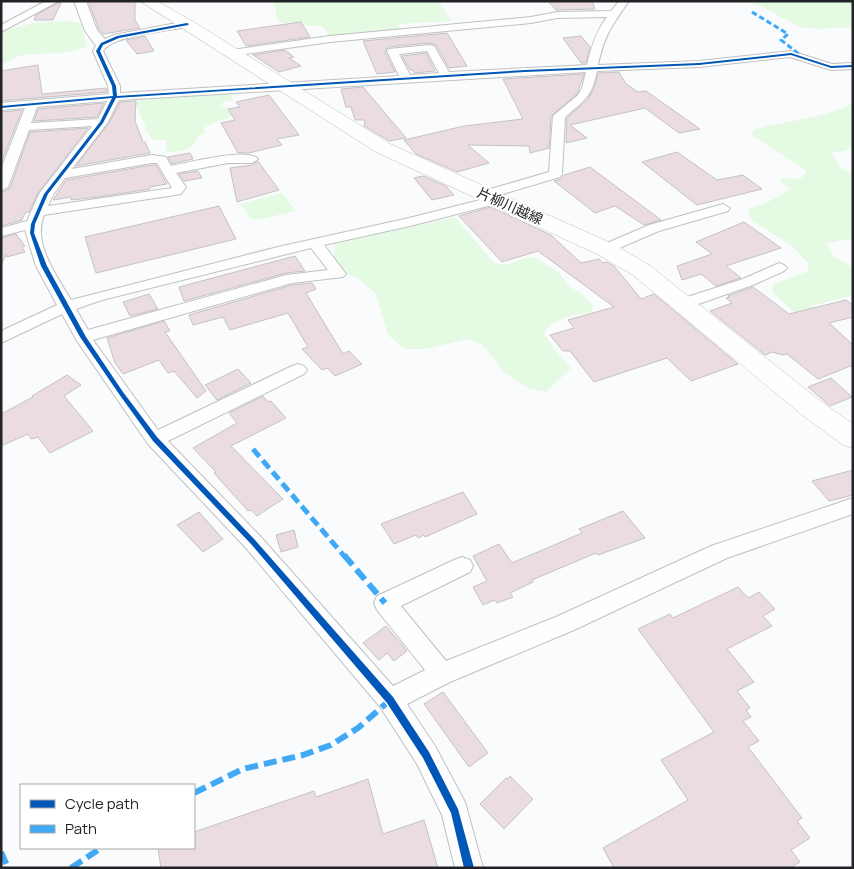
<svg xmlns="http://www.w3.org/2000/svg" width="854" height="869" font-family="Manrope,'Noto Sans JP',sans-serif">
<rect width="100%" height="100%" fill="#fafbfd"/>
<path fill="#e4fae3" d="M273 1H438L452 21 398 24 400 31 327 38V31L321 26H306L301 22 284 23 278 21Z
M743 1H853V27L819 29 799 27 763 7Z
M70 21 81 24 87 46C67 56 45 52 23 55 16 56 9 62 1 64V31L34 23Z
M229 92 233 99 231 101 223 102 221 105 237 115 204 126 205 134 198 136C193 152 180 153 166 151V140H154L145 130 146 124 142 119 135 102 151 96Z
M853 103V147L844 151 831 152 841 168 853 174V239L842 240 827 244 833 256 853 267V295L812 306 844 336 823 338 772 292 773 284 807 272 809 264 792 246 750 219 749 209 768 202 791 189 780 182 782 178 800 179 807 171 752 135 754 130C786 120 823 119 853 103Z
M282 193 296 211 257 220 251 219 240 204Z
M455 217 494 263 506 265 528 257 537 258 559 273 570 287 583 295 593 306 592 312C575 316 553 316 544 334L559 355 571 368 546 392 528 388 505 373 482 344 467 339 426 349H405L388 335 376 294 359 279 343 272 334 257 335 244Z"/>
<path fill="#ebdce2" stroke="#c4c2c4" d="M61 1H62L53 20H34L36 15Z
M88 1H135V20L140 28 103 34 99 29Z
M548 1H592L595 9 556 10Z
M301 22 310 37 246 46 237 31Z
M447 33 467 66 449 68 436 45 430 43 388 47 385 52 395 72 377 74 363 41Z
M145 36 154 51 137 54 126 40Z
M581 36 590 47 586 63H581L563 38Z
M285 50 294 57 289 58 301 66 279 72 253 55Z
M426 53 435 71 414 73 413 70H410L402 56Z
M38 65 42 94 106 88 107 92 1 101V71Z
M619 72 626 84 638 92 646 91 700 129 679 133 645 108 570 125 587 138 566 143 567 118 588 99 594 88 598 73Z
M584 74 577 94 551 116 549 148 530 153 529 146 468 145 489 163 457 172 416 154 404 140 464 126 523 119 503 79Z
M363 87 406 138 389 141 364 126 365 120H355L351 107H346L341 89Z
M269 95 299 135 277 139 282 145 249 153H238L221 123 235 120 228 109 240 107 236 102Z
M136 101 135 121 143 142H145L150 153 76 166 109 123 120 102Z
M104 103 97 117 34 121 38 109Z
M22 110 1 163V112Z
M88 128 38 193 29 212 25 213 22 220 1 226V193L10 188 30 132Z
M677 152 717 180 743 175 762 189 697 205 642 162Z
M190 153 193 159 172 164 168 157Z
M258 161 279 190 237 202 230 168 252 165Z
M152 165H156L167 184 150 187V189L98 197 71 200V197L53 200 66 180Z
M590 167 661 220 644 225 615 206 595 213 554 181 561 179 564 175Z
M198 171 202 178 184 181 179 174Z
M423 176 446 186 454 195 432 200 414 178Z
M219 206 236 239 96 273 85 237Z
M491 207 551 235 581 263 599 259 603 263 607 262 614 266 641 299 654 294 738 364 691 381 667 358 594 382 570 351H563L550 335 574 328 568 320 614 307 538 251 502 262 459 216Z
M744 222 781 248 726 266 741 278 716 286 701 274 682 280 677 266 712 254 696 242Z
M16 234 25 246 22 247 25 252 7 257 6 255 1 265V238Z
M295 256 305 271 286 273 184 301 179 287Z
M312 283 316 289 306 293 343 354 349 351 362 364 335 376 327 368 322 370 302 349 308 347 288 313 230 330 223 317 193 325 189 315 292 285Z
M753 287 789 314 846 300 853 305V317L829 323 853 345V365L818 379 787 354 783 355 772 352 765 355 710 311 732 303 726 298 730 297 728 296Z
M149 294 158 309 130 316 123 302Z
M164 321 170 331 165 332 206 391 197 398 174 371 168 373 159 360 123 374 115 363 107 338Z
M238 369 251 383 217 400 205 385Z
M67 375 81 385 64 396 93 431 50 453 38 437 31 439 28 434 1 446V414L33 397 32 396Z
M831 378 852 397 830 406 808 387Z
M263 396 268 402 271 401 286 418 231 446 283 499 257 516 251 510 248 511 214 473 216 472 193 448 237 423 229 413Z
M853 470V495L829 501 812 481Z
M463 492 477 514 425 537 424 535 418 538 416 535 394 544 381 524Z
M623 511 645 538 598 555 596 553 532 580 533 582 510 593 513 597 497 603 495 600 483 605 473 587 487 581 473 556 499 544 512 563 582 533 579 529Z
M199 512 223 539 203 552 177 525Z
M294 530 298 547 281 552 276 535Z
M738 587 748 598 759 592 775 609 763 616 772 626 727 649 754 682 737 691 750 708 746 710 751 717 743 721 759 741 748 747 802 818 797 821 810 838 791 850 800 862 790 868H614L603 848 688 800 661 760 714 732 638 629 670 614 673 618Z
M386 626 407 651 394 661 387 653 379 660 363 643Z
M443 692 488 753 469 767 424 704Z
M510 776 533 799 504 829 480 804 506 778 508 779Z
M368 779 383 834 424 820 438 868H161L158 848H194V832L314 791 316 797Z"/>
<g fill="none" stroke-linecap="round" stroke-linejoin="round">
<defs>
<path id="minor" d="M46 1H59L1 32V25Z
M619 1H629C612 25 604 36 598 65L699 61 791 51 832 64 853 63V69L831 70 790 57 699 67 597 71C592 97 584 101 565 117L562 174 560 177 496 196 502 200 500 203 410 226 324 245 346 274 343 277 292 283 93 340 158 430 292 366 298 364 304 366 307 370 304 374 168 441 260 536 393 686 425 670 377 610 374 603 377 596 454 560 462 557 470 560 473 566 470 572 401 606 446 661 558 616 711 546 853 498V514L727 558 574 630 450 682 407 704 435 746 465 802 483 868H455L442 815 417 764 381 708 246 548 148 444 77 341 62 314 1 343V331L57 305 36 266 25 230 1 236V228L27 221 39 194 92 126 29 130 8 187 1 191V169L25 108 1 110V103L109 94 108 86 93 51 98 42 114 35 187 21 192 24 191 26C171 31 112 35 103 51L120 86V93L399 76 387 51 388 49 430 45 434 46 449 72 587 65C591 48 596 31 607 17L557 18 531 23 330 42 232 56 227 53 232 50 330 36 531 17 557 12 611 11ZM427 51 439 73 410 75 399 54ZM586 72 582 88 578 95 553 116 549 172 480 192 478 195 484 199 409 218 278 247 71 300C57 276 32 243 44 215L181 194 186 187 176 173 228 163H252L258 159C248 147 188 163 171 166L166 157 152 155 72 169 108 122 119 100ZM107 101 98 119 31 123 37 107ZM152 163H157L172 188 48 206 53 195 65 178ZM311 248 328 270 286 275 88 330 76 309 102 300Z
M723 204 730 208 728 211 659 231 610 252H600L598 249 600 246 649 225Z
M779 263 784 265 787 268 784 271 753 285 684 309 678 308 676 304 678 300 743 279Z"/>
<path id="tertiary" d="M74 1H86L97 30 109 44 107 47H97L85 31Z"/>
<path id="secondary" d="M140 1H157L192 21 390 144 613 244 649 265 819 400 853 424V448L843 445 801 414 633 275 597 254 376 152Z"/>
</defs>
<use href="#minor" stroke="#bfc0c2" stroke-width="2"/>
<use href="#tertiary" stroke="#bfc0c2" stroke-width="2"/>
<use href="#secondary" stroke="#bfc0c2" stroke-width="1"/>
<use href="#minor" fill="#fefeff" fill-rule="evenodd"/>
<use href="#tertiary" fill="#fefeff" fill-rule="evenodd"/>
<use href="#secondary" fill="#fefeff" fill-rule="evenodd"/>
<path stroke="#3fa9f5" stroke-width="3" stroke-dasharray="5.5 3" stroke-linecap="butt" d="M752 12 788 34 781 40 799 54"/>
<path stroke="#3fa9f5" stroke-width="5" stroke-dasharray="10 5" stroke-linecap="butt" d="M253 449 345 557"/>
<path stroke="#3fa9f5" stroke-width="6" stroke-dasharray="13 6" stroke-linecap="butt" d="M344 555 385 603
M194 793 243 769 303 755 331 745 358 728 390 700
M1 852 8 868
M71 868 101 848"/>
<defs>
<path id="cycleway" d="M187 23 189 24 188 25 119 38 103 45 100 51 116 86 117 96 525 70 699 63 791 53 831 66 853 65V67L831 68 791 55 699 65 525 72 116 98 103 123 48 194 35 224 34 233 47 266 86 337 123 392 157 437 255 540 393 697 429 752 458 809 474 868H464L451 813 423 758 387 703 251 544 153 441 119 394 80 337 41 266 30 233 31 224 44 194 100 122 112 98 1 108V106L113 96 112 86 96 51 101 43 117 36Z"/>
</defs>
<use href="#cycleway" stroke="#fff" stroke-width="3"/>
<use href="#cycleway" fill="#0057b8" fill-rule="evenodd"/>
</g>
<g text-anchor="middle" stroke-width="4.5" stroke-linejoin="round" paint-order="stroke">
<g font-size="14" fill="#222326" stroke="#fff">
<text transform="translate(510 206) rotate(24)" y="5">片柳川越線</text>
</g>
</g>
<rect width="854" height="869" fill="none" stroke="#222326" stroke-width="5"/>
<rect x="20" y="784" width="175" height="65" fill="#ffffff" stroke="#a7a7a8"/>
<rect x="30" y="800" width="25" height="8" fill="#0057b8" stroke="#a7a7a8"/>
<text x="65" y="809" font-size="15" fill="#222326">Cycle path</text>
<rect x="30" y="825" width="25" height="8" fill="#3fa9f5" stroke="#a7a7a8"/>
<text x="65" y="834" font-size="15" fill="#222326">Path</text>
</svg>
